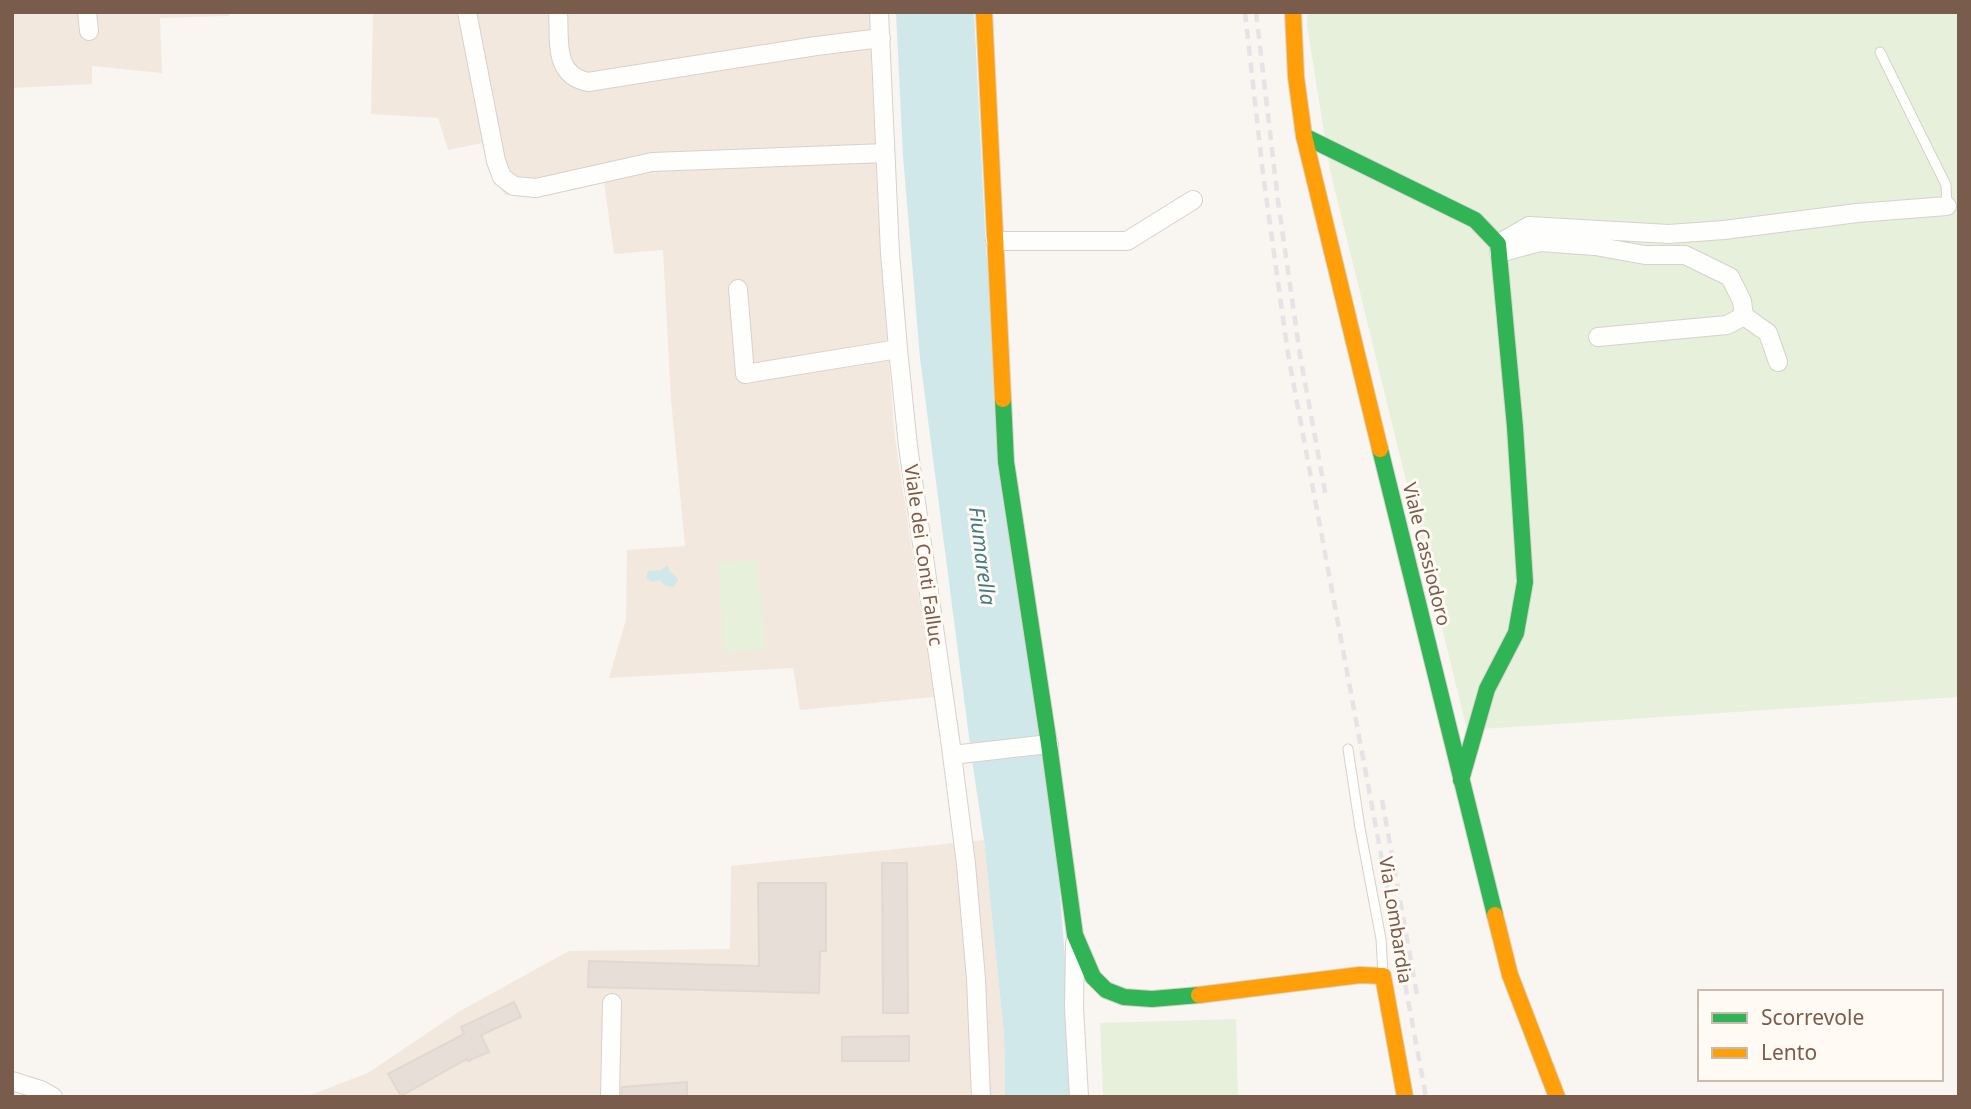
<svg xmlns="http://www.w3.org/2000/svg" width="1971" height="1109" font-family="'Noto Sans',sans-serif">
<rect width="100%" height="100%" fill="#f9f5f0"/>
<path fill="#f2e8de" d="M12 12H229V16L160 18 162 73 92 66V84L12 88Z
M373 12H869L879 234 895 438 934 697 800 710 793 668 609 678 626 620 627 550 685 546 671 399 663 250 614 254 604 181 521 196 505 195 491 175 482 143 448 150 438 118 371 114Z
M984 840 1004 1034 1005 1097H305L368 1073 460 1011 569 951 730 949 731 866Z"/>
<path fill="#e7f0db" d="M1308 12H1959V697L1467 730 1330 170 1307 25Z
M758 560 765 649 724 652 718 563Z
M1236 1019 1238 1097H1103L1100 1023Z"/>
<path fill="#d0e8ea" d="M896 12H974L986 250 1058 868 1069 1011 1071 1097H1005L1004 1034 984 840 972 760 920 358 903 156Z
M668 565 669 570 677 578 678 581 673 587 665 586 660 580 652 582 646 578 648 571 661 570Z"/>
<path fill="#e6ded7" stroke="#e2d8d2" stroke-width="2" d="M882 863H907L908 1013H883Z
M758 883H826V951H820L819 993 588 987 589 961 759 966Z
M514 1002 521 1017 481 1035 489 1052 468 1061 467 1059 401 1096 388 1074 464 1034 461 1027Z
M909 1036V1061H842V1037Z
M687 1082V1097H621L622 1087Z"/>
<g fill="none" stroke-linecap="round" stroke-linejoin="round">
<defs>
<path id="lane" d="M1880 52 1946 185 1947 206
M1348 749 1360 828 1381 939 1383 974"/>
<path id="street" d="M87 12 89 31
M467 12 496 161 502 177 514 186 536 188 652 162 885 153
M558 12C560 41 553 75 588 82L816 46 881 38
M879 12 890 253 898 349 908 446 950 739 966 864 976 979 981 1097
M995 241H1127L1193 200
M1498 244 1529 226 1669 234 1724 230 1857 213 1947 206
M1499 253 1540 242 1595 246 1645 255H1685L1730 277 1742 301 1744 316 1768 333 1778 362
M738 289 745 374 898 349
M1598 337 1727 325 1744 316
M952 755 1049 744
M1075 943 1074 1008 1079 1097
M12 1081 41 1090 53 1097
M610 1097 612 1003"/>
<path id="fast" d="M1304 136 1475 220 1498 244 1515 427 1525 582 1516 633 1487 689 1461 780
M1003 399 1006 462 1049 744 1075 935 1093 977 1106 990 1124 997 1152 999 1199 995
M1380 449 1495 915"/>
<path id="slow" d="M984 12 1003 399
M1293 12 1296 77 1304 136 1380 449
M1495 915 1510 975 1557 1097
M1199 995 1360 975 1383 976 1405 1097"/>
</defs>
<use href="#lane" stroke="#d7d1cb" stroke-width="11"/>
<use href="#street" stroke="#d7d1cb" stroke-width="20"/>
<use href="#fast" stroke="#d9d2cb" stroke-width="18"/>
<use href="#slow" stroke="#d9d2cb" stroke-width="18"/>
<use href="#lane" stroke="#fefefd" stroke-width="9"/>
<use href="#street" stroke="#fefefd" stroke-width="18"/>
<use href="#fast" stroke="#30b455" stroke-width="16"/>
<use href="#slow" stroke="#ff9f0a" stroke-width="16"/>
<path stroke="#e6e3e7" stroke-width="4.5" stroke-dasharray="10 7" stroke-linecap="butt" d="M1245 12 1263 174 1288 354 1426 1097
M1256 12 1278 201 1300 355 1326 497
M1382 800 1418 1000"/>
</g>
<g text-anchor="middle" stroke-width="6" stroke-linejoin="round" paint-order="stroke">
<g font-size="19" fill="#7a5c4d" stroke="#fffaf3">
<text transform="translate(1427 554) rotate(76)" y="7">Viale Cassiodoro</text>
<text transform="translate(924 555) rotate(82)" y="7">Viale dei Conti Falluc</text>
<text transform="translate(1396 920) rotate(81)" y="7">Via Lombardia</text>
</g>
<g font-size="21" font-style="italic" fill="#437c86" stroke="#fffaf3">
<text transform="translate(982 556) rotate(83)" y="7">Fiumarella</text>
</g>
</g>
<rect width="1971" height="1109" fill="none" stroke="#7a5c4d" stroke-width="28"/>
<rect x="1698" y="990" width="245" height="91" fill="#fffaf3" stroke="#cabbb1" stroke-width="2"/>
<rect x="1712" y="1013" width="35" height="10" fill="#30b455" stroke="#cabbb1" stroke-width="2"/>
<text x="1761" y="1025" font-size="21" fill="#7a5c4d">Scorrevole</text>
<rect x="1712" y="1048" width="35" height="10" fill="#ff9f0a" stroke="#cabbb1" stroke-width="2"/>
<text x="1761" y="1060" font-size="21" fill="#7a5c4d">Lento</text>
</svg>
